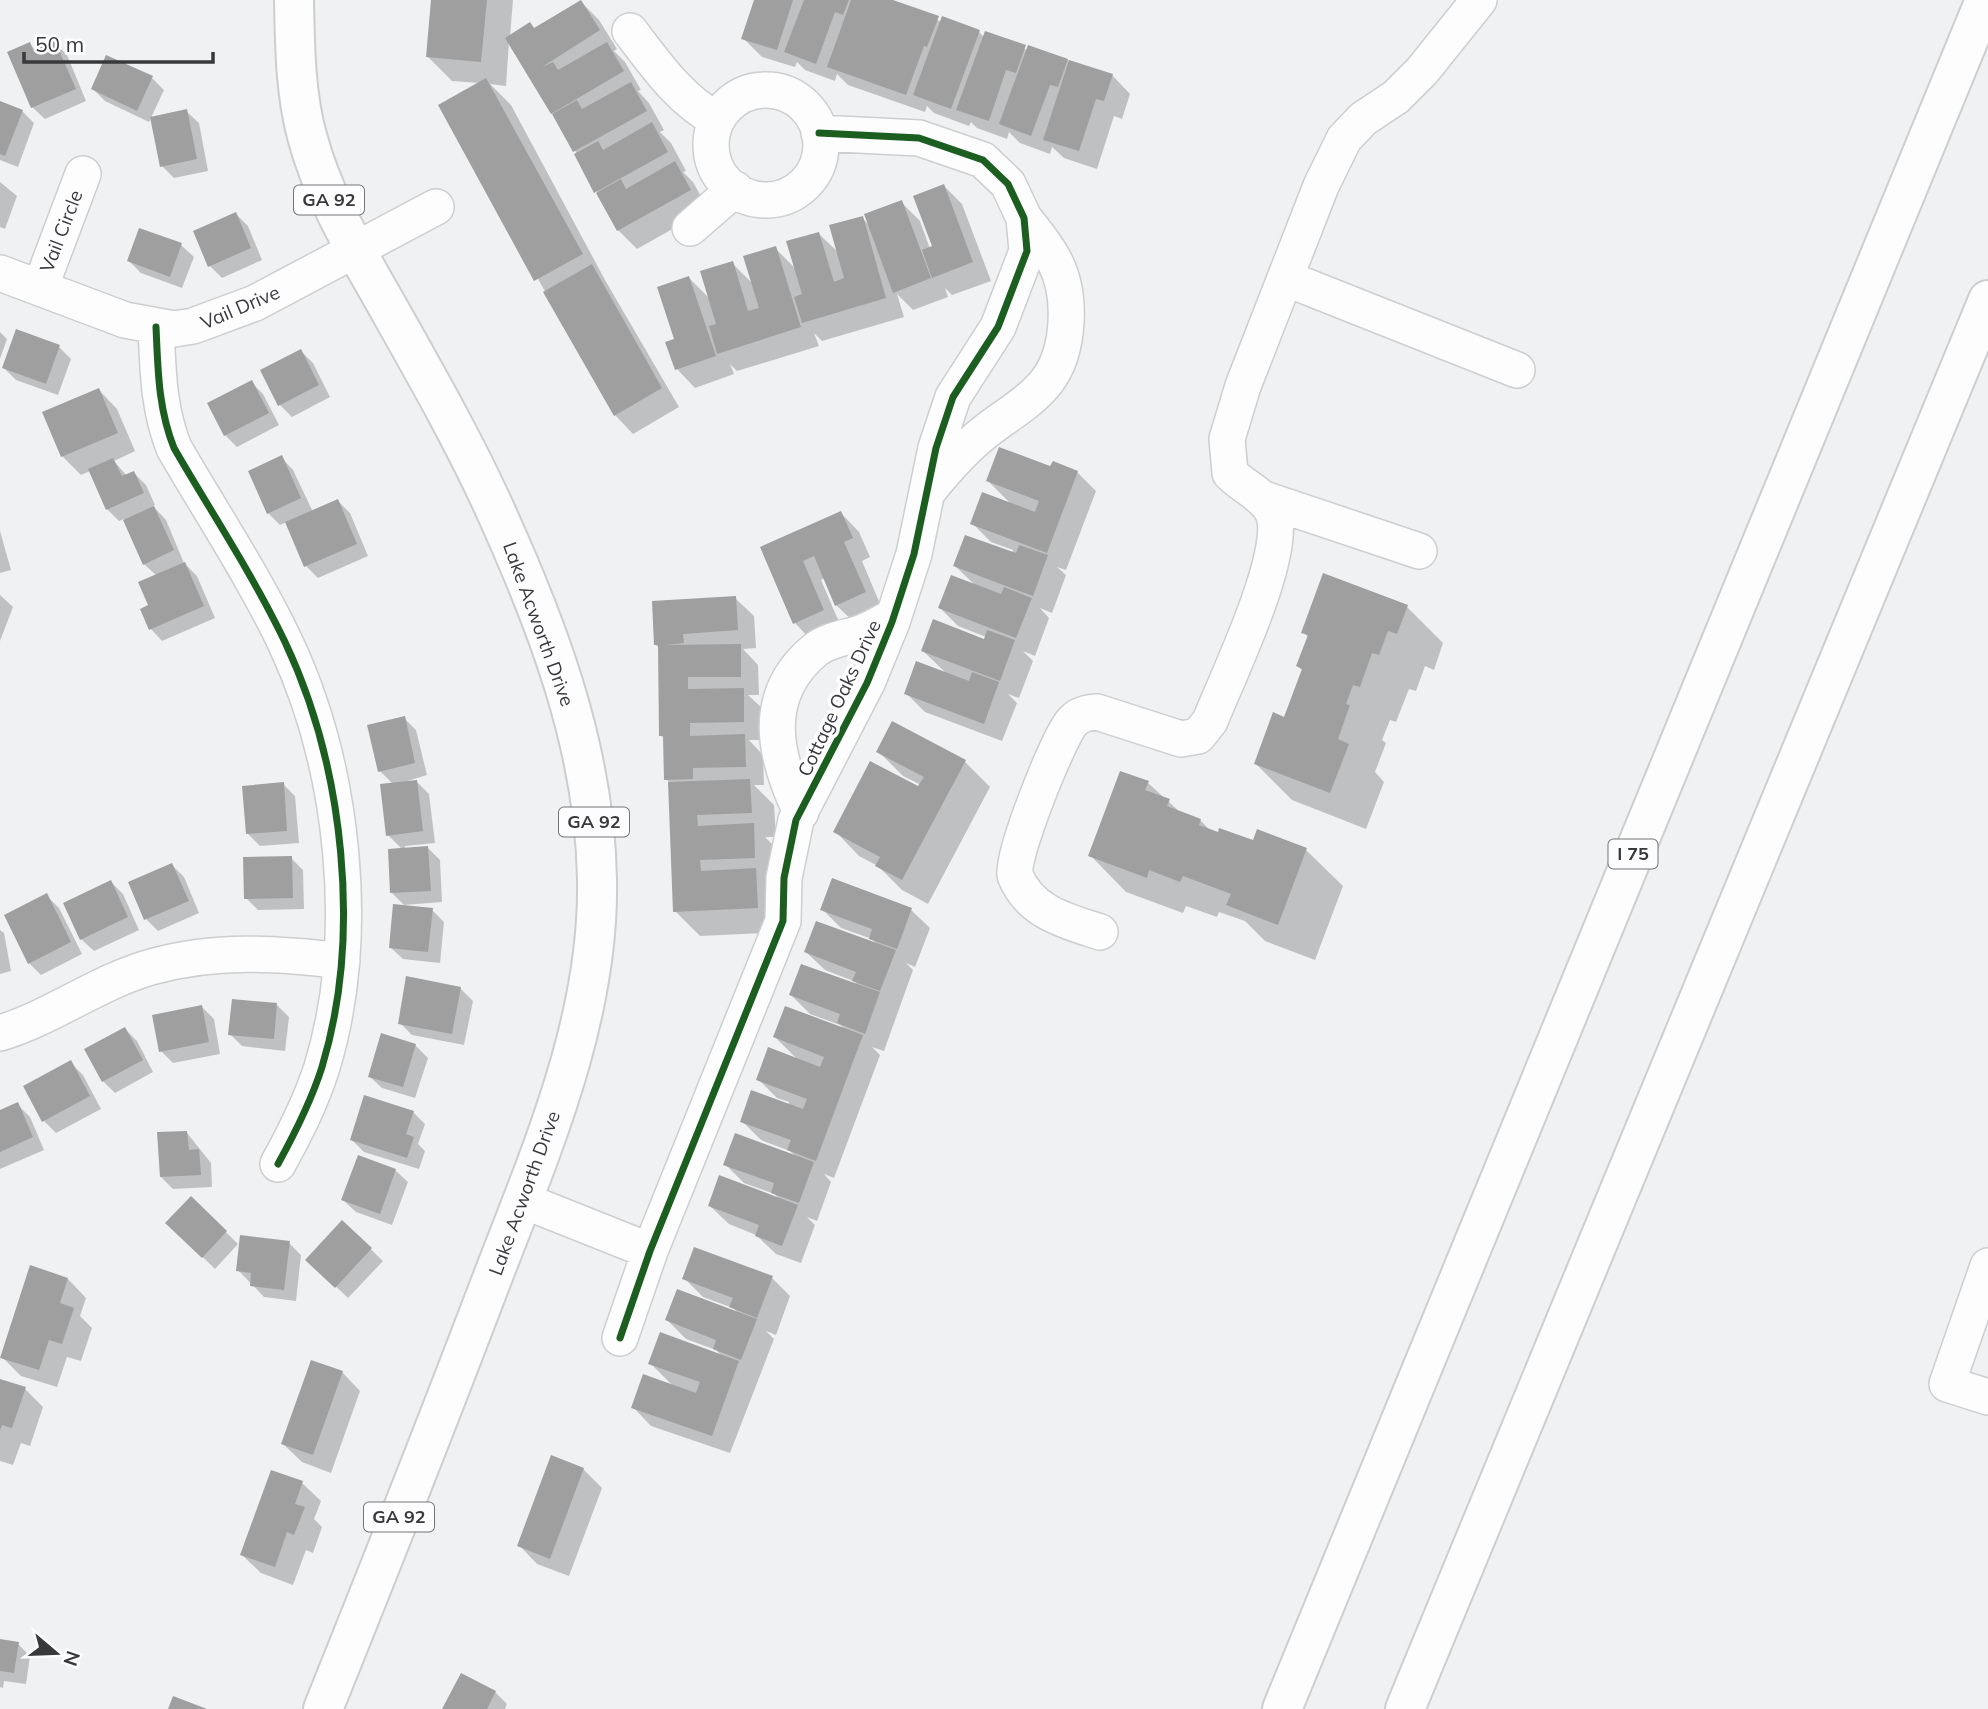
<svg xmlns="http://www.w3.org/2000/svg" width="1988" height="1709" font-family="Mulish,sans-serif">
<rect width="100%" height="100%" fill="#eff1f3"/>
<path fill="#0003" d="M432 0H513L510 37 530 24 536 30 580 1 599 20 617 49 614 51 625 62 641 90 638 91 649 103 664 130 660 132 671 143 686 171 683 172 693 182 708 209 637 249 618 230 577 154 509 41 506 86 490 84 511 105 605 280 679 407 633 434 615 415 440 106 480 83 452 81 427 56Z
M756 0H888L942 22 979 32 984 37 1028 50 1029 47 1112 75 1130 94 1122 119 1114 116 1097 169 1064 158 1052 147 1050 154 1020 143 1009 132 1007 139 977 128 971 122 969 126 934 113 927 106 925 112 848 85 837 74 835 81 805 70 797 62 795 67 762 57 743 38Z
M55 43 67 55 86 101 45 119 32 107 30 44 36 51Z
M152 78 164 90 149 122 105 101 93 89Z
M0 103 22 111 34 123 18 167 0 160Z
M186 111 199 123 208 171 174 178 162 166Z
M0 182 17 196 5 229 0 227Z
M944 186 962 204 991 281 952 295 945 288 948 297 913 310 897 294 904 317 822 341 814 333 819 346 737 371 730 364 734 374 695 388 677 369 676 340 689 278 711 300 732 263 753 284 775 248 796 269 819 234 839 253 862 218 870 226 901 202 920 221 930 249 934 247Z
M236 214 248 226 262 260 222 278 210 266 195 232Z
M140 230 181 245 194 257 182 288 141 273 129 261Z
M0 332 7 339 0 359Z
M59 347 71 359 58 395 16 380 4 368Z
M301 351 313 363 330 397 292 417 280 405Z
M251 382 263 394 279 425 237 447 225 435Z
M99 390 117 409 135 451 114 461 127 476 134 473 146 485 155 505 153 506 166 520 184 563 197 576 215 618 162 641 150 628 157 576 144 564 124 519 119 521 107 509 90 471 81 475 62 456Z
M281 457 293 470 313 512 338 501 350 513 368 556 318 578 306 566 287 522 280 525 268 513Z
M1051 468 1077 472 1096 491 1066 570 1057 567 1066 575 1052 613 1040 608 1049 618 1035 656 1023 651 1033 661 1019 698 1008 694 1017 703 1002 741 925 712 906 693 947 674 923 651 985 641 986 637 958 626 940 608 976 586 955 566 1012 554 1013 550 991 542 972 523 1012 505 988 481Z
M841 513 859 532 870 557 862 561 883 611 855 623 836 605 825 578 821 580 842 629 813 642 795 623 762 548Z
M0 531 11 570 0 573Z
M0 595 13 607 0 641Z
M735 598 754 616 756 648 743 649 758 665 759 695H748L762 708V740H749L763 755 764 785H754L774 805 776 837H765L778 850 782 932 700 936 675 911 670 783 666 779 665 739 660 735 659 648 656 645Z
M1407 607 1443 643 1434 670 1425 666 1416 691 1409 689 1396 722 1390 720 1382 740 1386 743 1375 772 1384 782 1366 829 1292 800 1256 764 1285 719 1303 671 1298 666 1309 638 1303 632Z
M404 718 416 730 427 775 398 784 417 782 429 794 435 843 405 846V849L428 848 440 860 442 902 404 905 392 893 402 849 388 835 394 785 380 771Z
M878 751 965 762 990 787 928 904 902 890 878 866 859 856 835 831 921 785 903 776Z
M1148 783 1181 813 1200 820 1211 831 1254 843 1306 850 1343 886 1315 960 1265 941 1245 921 1219 912 1217 917 1186 906 1183 913 1126 892 1090 855Z
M283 784 295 796 299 843 260 846 248 834Z
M291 858 303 870 304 909 258 910 246 898Z
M172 865 184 877 199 913 158 931 146 919Z
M111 882 123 894 139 930 94 951 81 939Z
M47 896 59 908 82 954 41 975 29 963Z
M822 909 911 910 930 928 915 967 906 963 913 970 884 1051 872 1047 880 1055 834 1178 824 1174 831 1182 817 1221 807 1217 815 1225 801 1263 776 1254 756 1235 729 1224 710 1206 781 1200 774 1194 744 1183 725 1164 797 1158 790 1151 761 1140 742 1121 788 1106 789 1102 777 1098 758 1079 799 1061 775 1037 847 1031 840 1025 810 1014 791 995 855 985 856 982 825 970 806 952 878 946 872 939 841 928Z
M432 910 444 922 440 963 403 959 390 947Z
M0 930 4 933 11 971 0 974Z
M460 988 473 1001 464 1045 412 1035 400 1023Z
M277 1005 289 1017 285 1051 242 1046 230 1034Z
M202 1007 214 1019 220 1054 173 1063 161 1051Z
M125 1029 137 1041 153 1072 115 1093 103 1081Z
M415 1045 428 1058 415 1098 382 1088 369 1076Z
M71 1063 83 1075 101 1109 56 1133 44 1121Z
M17 1104 30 1117 44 1150 0 1169V1112Z
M413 1112 425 1124 418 1144 425 1151 419 1169 364 1152 352 1140Z
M187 1133 211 1163 212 1187 173 1189 161 1177Z
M395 1170 408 1182 392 1225 356 1212 343 1200Z
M191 1198 238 1244 215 1269 167 1222Z
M343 1223 383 1261 348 1298 308 1260Z
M289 1243 301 1255 296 1301 264 1297 238 1270Z
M684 1278H772L790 1296 776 1335 766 1331 774 1339 730 1453 651 1426 633 1407 674 1387 650 1363 722 1356 716 1350 686 1339 667 1320 739 1314 733 1308 703 1297Z
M68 1279 86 1298 80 1316 92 1328 81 1361 67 1357 57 1387 21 1376 2 1357Z
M342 1372 360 1391 331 1473 302 1462 283 1444Z
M0 1380 25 1389 43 1407 30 1446 21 1443 13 1465 0 1461Z
M583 1469 602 1488 569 1576 537 1564 519 1545Z
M272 1472 302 1483 321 1501 314 1519 322 1527 313 1553 306 1550 293 1585 261 1573 242 1555Z
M0 1641 18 1644 30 1656 26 1684 4 1681 3 1688 0 1687Z
M495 1692 507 1704 505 1709H444Z"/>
<path fill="#9f9fa0" d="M431 0H487L481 62 426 57Z
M581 0 600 30 542 67 553 62 558 70 607 42 624 71 551 114 505 38 530 22 534 28Z
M754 0H793L777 50 741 39Z
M804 0H849L843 15 835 12 816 64 784 52Z
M851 0H893L939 16 927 47 924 46 906 95 827 67Z
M942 16 980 30 951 109 913 95Z
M985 31 1026 45 1016 73 1006 70 989 121 956 110Z
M55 41 76 89 31 108 7 52 30 42 33 50Z
M1028 45 1068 59 1058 87 1050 85 1031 136 999 124Z
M106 55 153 76 137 111 91 89Z
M1069 60 1113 74 1104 101 1096 99 1079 151 1043 140Z
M486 78 583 254 534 281 438 105Z
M631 82 647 111 573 152 552 114 577 100 582 109Z
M0 101 23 110 5 156 0 154Z
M187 109 197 159 160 167 150 117Z
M652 122 668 152 594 193 574 154 598 141 603 150Z
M675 161 691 190 617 231 596 193 621 179 626 189Z
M944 184 973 262 932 278 922 250 932 246 913 196Z
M902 200 931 278 893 293 864 214Z
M236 212 251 248 208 267 193 231Z
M863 216 886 298 802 323 794 297 802 294 786 241 819 232 834 282 844 278 829 225Z
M139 228 182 243 170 277 127 261Z
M776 246 801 327 717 354 709 326 716 324 700 271 733 261 748 311 759 308 743 256Z
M592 264 662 388 614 416 543 292Z
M689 276 716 356 675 370 665 342 674 339 657 287Z
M16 329 60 345 46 384 2 368Z
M301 349 319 385 278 406 260 370Z
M252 380 269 413 224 436 207 403Z
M99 388 118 433 61 457 42 412Z
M999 447 1050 466 1053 461 1078 471 1047 553 970 524 982 492 1035 512 1039 501 986 481Z
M282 455 301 498 267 514 248 471Z
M113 458 122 476 134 471 144 493 106 510 88 469Z
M338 499 357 544 304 567 285 522Z
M154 506 174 550 143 565 123 520Z
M841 511 853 538 844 542 866 592 835 606 814 556 803 561 824 610 793 624 760 547Z
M965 535 1016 553 1019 545 1048 555 1033 596 953 566Z
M185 562 204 606 149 630 140 609 148 605 138 582Z
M1323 573 1408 605 1397 634 1388 631 1379 655 1372 653 1360 687 1353 685 1346 704 1350 705 1338 739 1349 744 1330 793 1254 764 1273 712 1284 717 1302 669 1296 666 1308 635 1301 633Z
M951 575 1001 594 1004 587 1032 598 1016 638 938 608Z
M736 596 738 630 683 634 684 643 665 645 741 644V677H688V689L744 688V722L690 723V736L745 734 746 767 693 768V779L664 780 663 736H659L658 645H654L652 601Z
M933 619 984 639 987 630 1015 640 1000 681 921 651Z
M916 661 969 681 972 672 999 682 984 724 904 694Z
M405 716 415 763 378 772 367 725Z
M892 721 966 760 902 880 875 866 880 857 833 832 870 761 918 786 924 777 876 752Z
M1120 771 1149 781 1145 790 1170 799 1167 806 1201 819 1199 825 1218 832 1219 828 1253 840 1257 829 1307 848 1278 925 1226 905 1231 894 1183 876 1180 882 1149 870 1147 878 1088 856Z
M750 779 752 813 697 815 698 826 754 823 755 858 700 860 701 871 756 868 758 908 673 912 668 782Z
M417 780 423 831 386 836 380 784Z
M284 782 287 831 246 834 242 786Z
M428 846 431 891 390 893 388 849Z
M292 856 293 898 244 899 243 857Z
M172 863 189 901 144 920 128 882Z
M832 878 912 908 897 949 869 939 872 929 820 910Z
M111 880 128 917 80 940 63 903Z
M47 893 71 942 28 964 4 915Z
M393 904 433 908 428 952 389 948Z
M816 921 896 950 880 991 852 981 856 972 804 952Z
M801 964 880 992 865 1034 837 1023 840 1014 789 995Z
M406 976 461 987 452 1034 398 1024Z
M232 999 277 1003 274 1039 228 1035Z
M202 1005 209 1042 159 1052 152 1015Z
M785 1006 863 1035 816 1161 787 1150 791 1140 740 1122 751 1090 803 1109 807 1099 756 1080 768 1047 820 1067 824 1057 773 1037Z
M125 1027 143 1060 102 1082 84 1049Z
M381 1033 416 1044 403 1087 368 1077Z
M71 1060 90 1096 42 1122 23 1086Z
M364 1095 414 1111 406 1134 414 1137 407 1158 350 1140Z
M18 1102 33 1137 0 1152V1110Z
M187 1131 189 1150 199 1149 201 1175 160 1177 157 1132Z
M735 1133 814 1162 799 1203 771 1193 774 1183 723 1165Z
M358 1155 396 1169 380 1214 341 1200Z
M719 1175 798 1205 782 1246 755 1236 759 1225 708 1206Z
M191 1196 227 1231 202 1258 165 1223Z
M342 1220 372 1248 335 1288 305 1260Z
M240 1235 290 1241 284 1290 250 1286 251 1273 236 1271Z
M694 1247 773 1276 757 1318 729 1307 733 1298 682 1279Z
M30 1265 68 1278 60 1303 74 1308 62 1344 49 1340 39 1370 0 1358Z
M677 1289 757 1319 741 1360 713 1349 716 1340 665 1320Z
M660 1332 739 1361 712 1436 631 1408 643 1374 696 1393 700 1382 648 1364Z
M311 1360 343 1371 313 1455 281 1444Z
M0 1379 26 1387 12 1428 2 1425 0 1430Z
M551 1455 584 1468 550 1559 517 1546Z
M271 1470 303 1481 295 1504 305 1507 294 1535 287 1532 275 1567 240 1555Z
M0 1639 19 1642 14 1673 0 1671Z
M461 1673 496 1691 487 1709H442Z
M173 1696 207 1709H168Z"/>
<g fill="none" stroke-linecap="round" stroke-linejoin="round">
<defs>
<path id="minor" d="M630 31C656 65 679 99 717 120
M711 145a55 55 0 1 1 110 0a55 55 0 1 1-110 0Z
M690 228 735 189
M0 273 125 320 174 329 193 326 255 303 436 207
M1285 278 1517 370
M40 288 83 174
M156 327C158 369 158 408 174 448 211 512 253 575 285 642 344 767 362 935 322 1067 311 1102 295 1133 278 1164
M929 490C946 469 963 449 985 432 1005 416 1031 402 1047 381 1070 351 1072 295 1055 262 1047 246 1035 232 1024 218
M1264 499 1419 551
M801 812C774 756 760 696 815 650 827 640 845 638 860 633 872 629 883 622 894 616
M1100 932C1066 921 1029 912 1015 875 1010 859 1059 735 1073 721 1080 714 1087 713 1097 712L1181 739 1198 736 1210 721C1227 678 1289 551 1273 513 1265 495 1243 487 1230 473L1227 439 1243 386 1321 186 1344 139 1363 119 1396 97 1422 71 1479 0
M0 1033C53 1017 98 982 151 967 215 949 277 953 342 961
M522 1200 650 1251
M1988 1266 1947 1384 1988 1397
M620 1338 650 1251 783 921 784 878 796 820 867 683 892 622 914 554 936 448 953 397 998 327 1027 251 1024 218 1008 184 983 160 919 138 819 133"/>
<path id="major" d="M294 0C295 45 295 92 307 136 324 200 357 252 389 309 425 373 461 436 492 503 546 621 595 747 597 879 600 1023 537 1160 487 1292 434 1431 379 1570 323 1709"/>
<path id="highway" d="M1282 1709 1985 0
M1405 1709 1988 300"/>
</defs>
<use href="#minor" stroke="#cdcecf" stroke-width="38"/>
<use href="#major" stroke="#cdcecf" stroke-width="42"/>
<use href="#highway" stroke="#cdcecf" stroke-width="42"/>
<use href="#minor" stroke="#fdfdfd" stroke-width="35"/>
<use href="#major" stroke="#fdfdfd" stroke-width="38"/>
<use href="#highway" stroke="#fdfdfd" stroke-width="38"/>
<defs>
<path id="cycleway" d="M156 327C158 369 158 408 174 448 211 512 253 575 285 642 344 767 362 935 322 1067 311 1102 295 1133 278 1164
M620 1338 650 1251 783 921 784 878 796 820 867 683 892 622 914 554 936 448 953 397 998 327 1027 251 1024 218 1008 184 983 160 919 138 819 133"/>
</defs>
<use href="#cycleway" stroke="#fdfdff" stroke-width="11"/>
<use href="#cycleway" stroke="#1b5e20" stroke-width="7"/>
</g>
<g text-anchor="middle" stroke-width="7" stroke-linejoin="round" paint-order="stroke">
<g fill="#fdfdff" stroke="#737475" stroke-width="2">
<rect x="294" y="185.5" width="70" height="29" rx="5"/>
<rect x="559" y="807.5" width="70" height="29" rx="5"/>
<rect x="1608.5" y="839.5" width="49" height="29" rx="5"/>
<rect x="364" y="1502.5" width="70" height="29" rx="5"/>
</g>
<g font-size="18" font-weight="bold" fill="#38393a">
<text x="329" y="206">GA 92</text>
<text x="594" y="828">GA 92</text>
<text x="1633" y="860">I 75</text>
<text x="399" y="1523">GA 92</text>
</g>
<g font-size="19" fill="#38393a" stroke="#fdfdff">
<text transform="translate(61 231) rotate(-69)" y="7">Vail Circle</text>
<text transform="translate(240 307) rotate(-23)" y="7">Vail Drive</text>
<text transform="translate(539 624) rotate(70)" y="7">Lake Acworth Drive</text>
<text transform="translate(839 698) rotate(-65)" y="7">Cottage Oaks Drive</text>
<text transform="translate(524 1193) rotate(-70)" y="7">Lake Acworth Drive</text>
</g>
</g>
<g transform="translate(56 1653) rotate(109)" stroke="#fdfdff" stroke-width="5" paint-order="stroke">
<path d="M0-5L12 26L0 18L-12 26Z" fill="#38393a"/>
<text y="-10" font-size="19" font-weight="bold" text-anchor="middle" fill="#38393a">N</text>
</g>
<path d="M24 52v10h189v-10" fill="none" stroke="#38393a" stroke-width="3.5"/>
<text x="35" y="52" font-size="21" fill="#38393a" stroke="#fdfdff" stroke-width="5" paint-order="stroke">50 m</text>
</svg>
